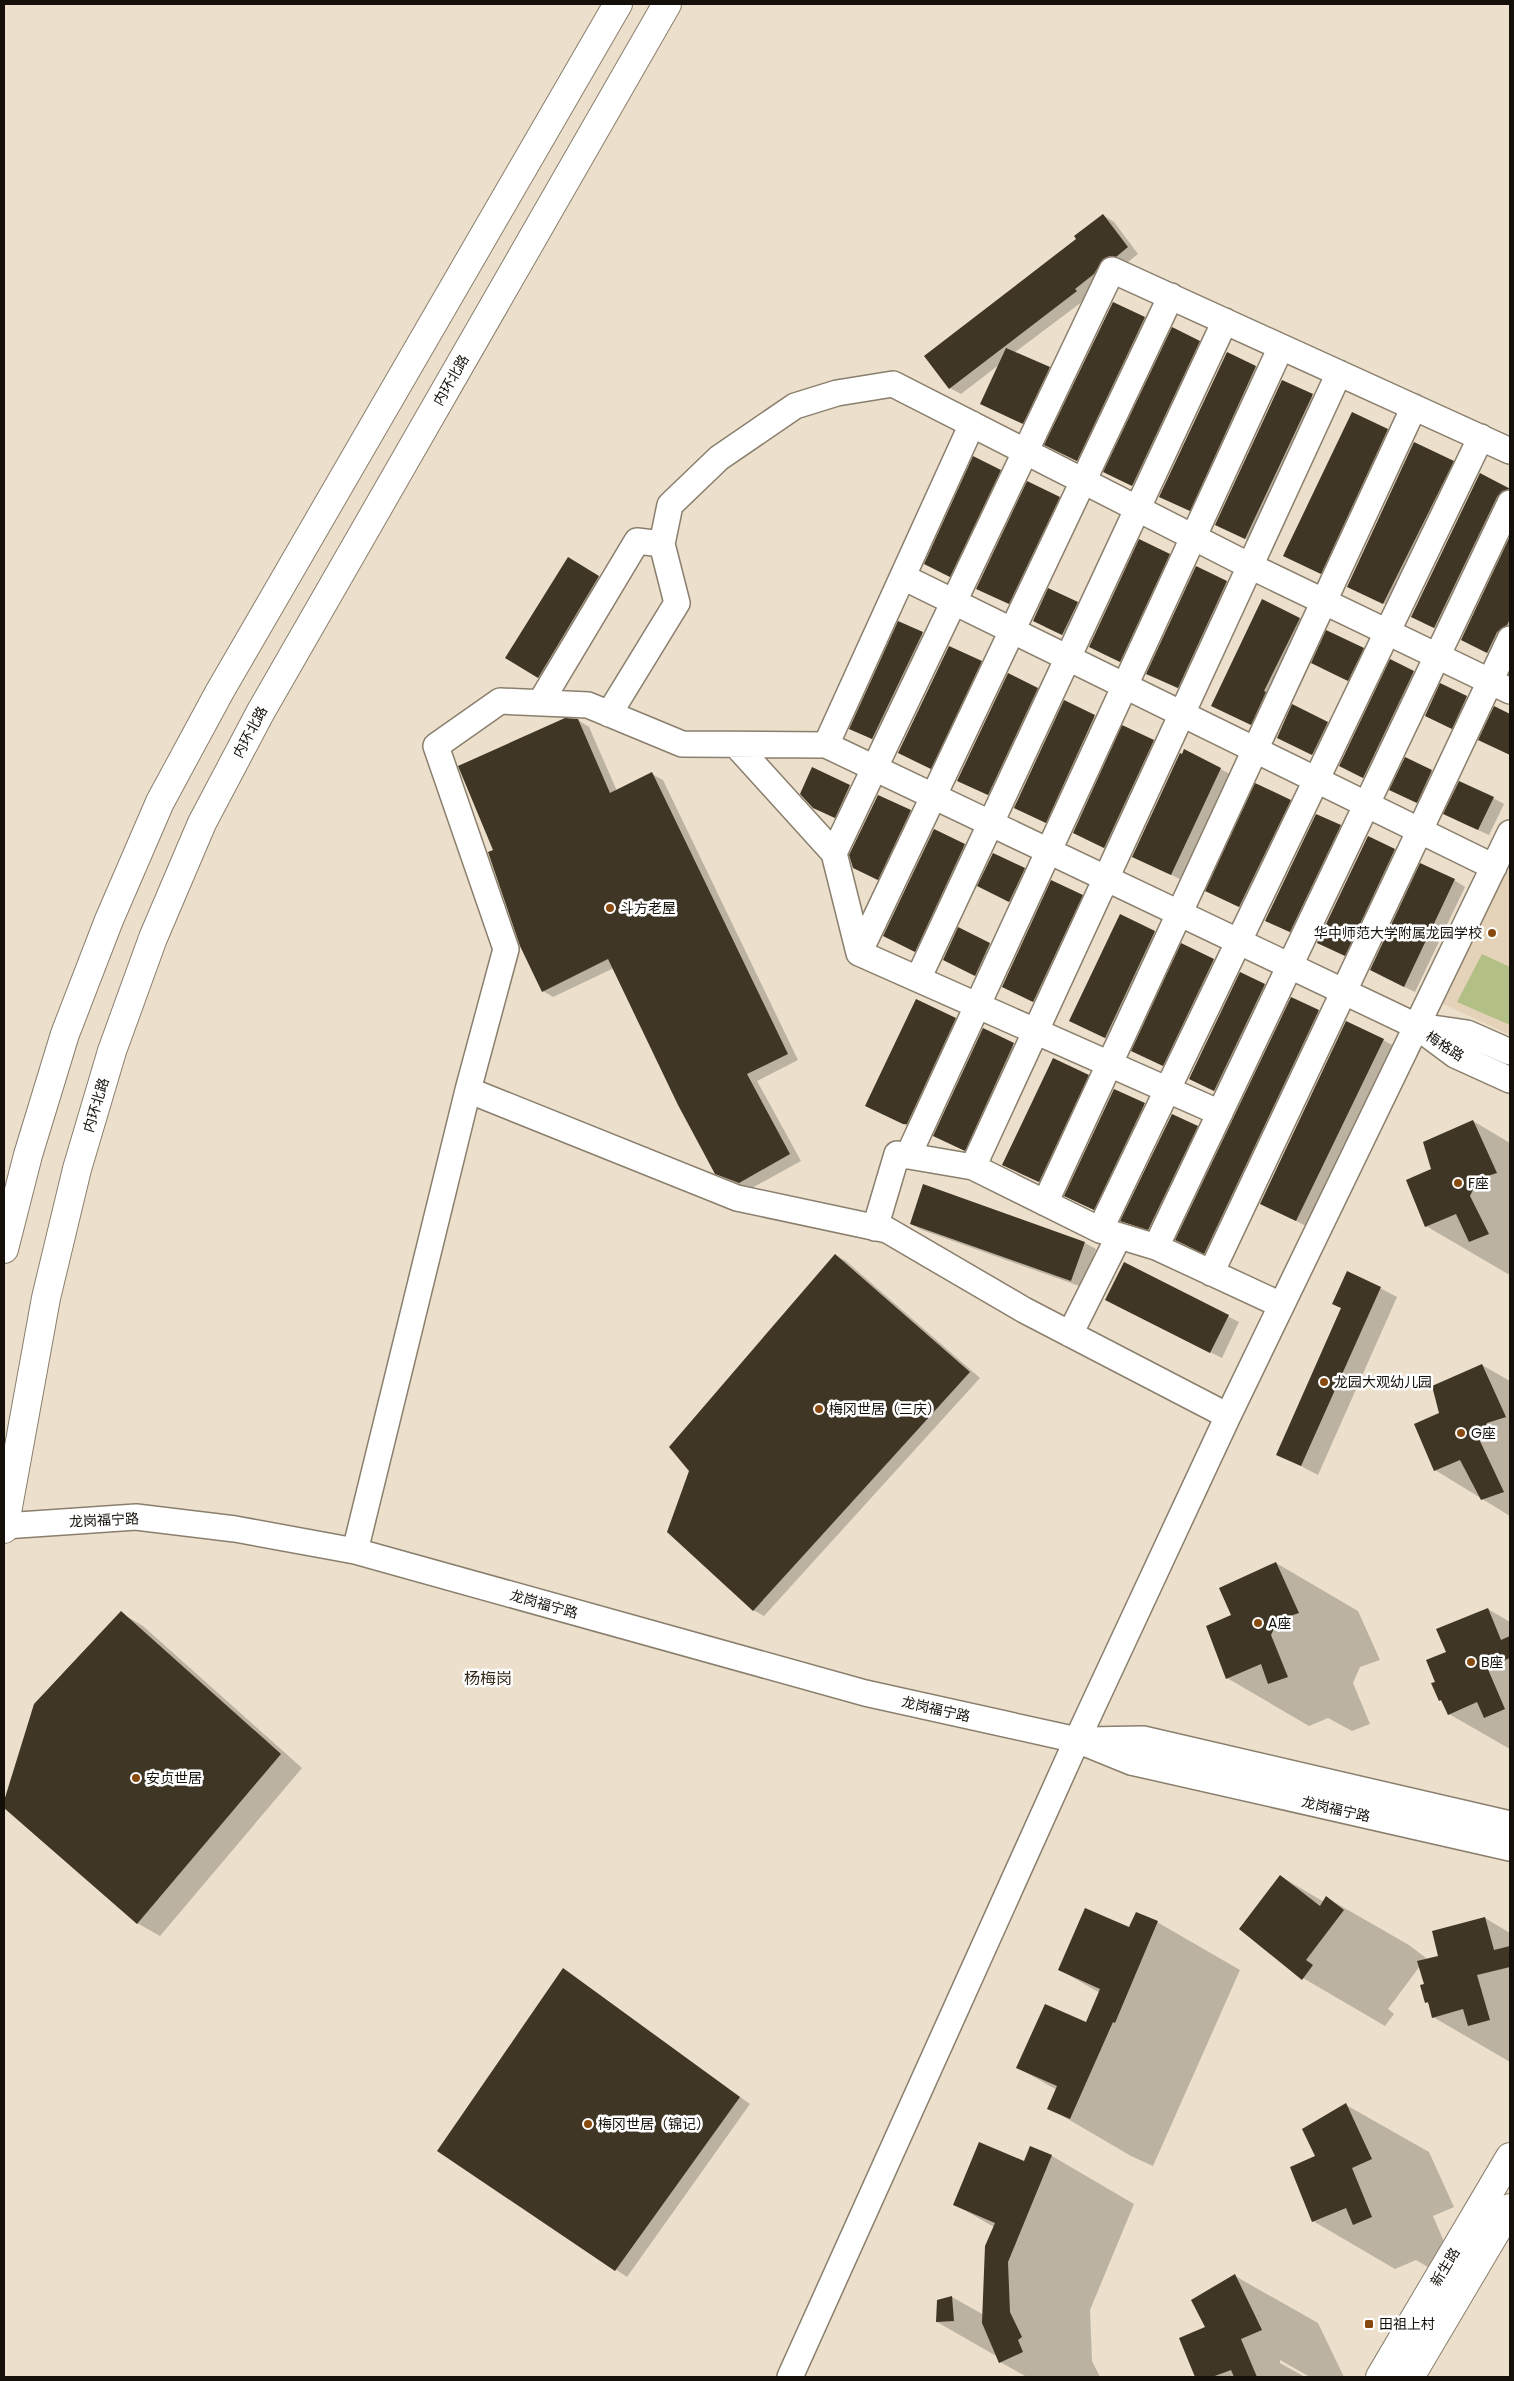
<svg xmlns="http://www.w3.org/2000/svg" width="1514" height="2381" font-family="Poppins,'Noto Sans SC',sans-serif">
<rect width="100%" height="100%" fill="#ecdfcb"/>
<path fill="#e5d3b9" d="M1510 865V1035L1439 1002Z"/>
<path fill="#b2bf85" d="M1482 954 1510 967V1025L1457 1002Z"/>
<path fill="#0003" d="M1103 215 1114 222 1138 254 1128 262 1122 261 1105 280 1085 295 1087 298 1014 353 1060 375 1034 429 982 404 1000 364 961 394 950 388 1078 239Z
M1113 303 1155 324 1088 467 1057 451Z
M1199 342 1210 348 1144 491 1116 477Z
M1227 353 1267 373 1201 516 1171 502Z
M1282 381 1323 402 1256 544 1227 530Z
M1387 430 1398 437 1332 579 1284 556Z
M1453 462 1464 468 1396 609 1359 592Z
M1000 471 1011 477 961 582 936 570Z
M1480 474 1510 488V500L1446 633 1423 623Z
M1059 498 1070 504 1020 609 988 594Z
M1510 539V637L1499 658 1462 640Z
M1169 555 1180 561 1131 667 1101 653Z
M579 565 609 584 550 683 507 657Z
M1197 567 1238 588 1189 694 1159 679Z
M1077 603 1088 609 1074 640 1045 627Z
M1299 618 1310 625 1262 730 1223 711Z
M899 622 933 640 883 745 862 734Z
M1363 649 1374 655 1359 686 1323 669Z
M1391 661 1424 678 1374 783 1351 772Z
M981 663 992 669 942 774 910 759Z
M1441 685 1478 703 1463 734 1426 716Z
M1037 689 1048 695 999 800 969 786Z
M1065 702 1106 723 1057 828 1026 813Z
M1293 706 1338 729 1324 760 1289 743Z
M578 720 589 727 617 791 652 774 663 780 798 1060 757 1081 801 1161 750 1189 716 1173 614 968 553 997 543 991 495 850Z
M1153 741 1164 748 1115 853 1085 839Z
M1185 751 1232 775 1182 880 1144 862Z
M1406 759 1443 777 1428 808 1402 796Z
M813 769 861 793 846 824 813 807Z
M1493 798 1504 804 1489 835 1456 820Z
M1290 801 1301 807 1250 912 1218 897Z
M910 811 921 818 889 886 854 868Z
M1340 826 1351 832 1301 938 1277 926Z
M934 831 975 851 926 957 884 936Z
M1368 837 1405 856 1356 961 1318 942Z
M1024 869 1035 876 1021 907 990 892Z
M1454 880 1465 887 1415 992 1382 976Z
M1082 896 1093 902 1044 1007 1003 987Z
M1120 916 1166 938 1117 1044 1070 1021Z
M959 929 1001 950 986 981 944 960Z
M1182 945 1224 966 1174 1071 1144 1056Z
M1241 973 1276 991 1226 1096 1201 1085Z
M1292 998 1329 1018 1215 1259 1188 1246Z
M955 1019 966 1025 915 1130 867 1106Z
M983 1030 1024 1051 976 1156 935 1136Z
M1383 1040 1394 1046 1308 1227 1272 1209Z
M1088 1076 1099 1082 1050 1188 1004 1165Z
M1114 1090 1155 1111 1105 1215 1066 1196Z
M1473 1121 1510 1143V1273L1508 1274 1426 1226 1432 1170Z
M1197 1127 1208 1133 1159 1235 1133 1226 1122 1220Z
M924 1185 1085 1243 1096 1249 1082 1287 922 1230 911 1224Z
M835 1255 846 1261 980 1378 764 1616 753 1610Z
M1124 1264 1239 1322 1222 1358 1117 1306Z
M1380 1288 1397 1297 1318 1475 1278 1454Z
M1482 1365 1510 1381V1516L1435 1470 1441 1413Z
M1276 1563 1358 1611 1380 1660 1360 1667 1353 1683 1370 1724 1352 1731 1328 1718 1309 1726 1227 1678 1233 1616Z
M1488 1609 1510 1622V1749L1449 1714 1444 1703 1440 1700 1436 1682 1447 1653Z
M121 1613 143 1626 302 1768 160 1936 137 1923 4 1806 36 1705Z
M1280 1876 1324 1902 1327 1898 1409 1945 1426 1958 1424 1961 1439 1957 1485 1918 1510 1933V2062L1433 2017 1430 2005 1426 2002 1425 1985 1420 1966 1388 2009 1394 2014 1385 2026 1303 1978Z
M1136 1913 1157 1922 1240 1970 1153 2166 1131 2156 1049 2108 1057 2090 1018 2068 1086 2024 1100 1993 1060 1970 1130 1928Z
M563 1969 750 2104 627 2277 439 2150Z
M1346 2105 1429 2152 1454 2207 1433 2216 1454 2265 1436 2272 1416 2260 1395 2269 1313 2221 1317 2156Z
M1031 2148 1052 2156 1134 2204 1090 2310 1092 2361 1100 2377H1027L1000 2362 998 2357 937 2322 938 2301 952 2297 984 2315 994 2227 954 2204 1025 2162Z
M1235 2276 1318 2323 1344 2377H1310L1280 2360V2363L1305 2377H1196L1181 2338 1206 2328Z"/>
<path fill="#403626" d="M1103 214 1128 247 1116 257 1110 256 1103 259 1094 274 1075 289 1077 291 949 389 924 356 1076 239 1074 236Z
M1113 302 1145 317 1077 461 1044 445Z
M1172 327 1200 341 1132 486 1103 472Z
M1006 348 1050 367 1023 424 980 404Z
M1227 352 1256 366 1190 511 1159 497Z
M1282 380 1313 394 1245 539 1215 525Z
M1352 412 1388 429 1321 574 1283 556Z
M1414 442 1454 461 1383 604 1347 587Z
M973 456 1001 470 950 577 924 564Z
M1480 473 1510 489 1502 491 1497 497 1434 628 1411 617Z
M1027 481 1060 497 1009 604 976 589Z
M1510 536V619L1507 625 1497 632 1487 653 1461 640Z
M1139 539 1170 554 1120 662 1089 647Z
M568 557 599 576 538 678 505 658Z
M1196 566 1227 581 1178 688 1146 674Z
M1048 588 1078 602 1062 635 1033 621Z
M1262 599 1300 618 1264 691 1266 692 1251 725 1211 706Z
M898 621 923 632 872 739 849 729Z
M1326 630 1364 648 1348 681 1311 663Z
M949 646 982 661 931 769 898 753Z
M1390 659 1414 671 1363 778 1339 766Z
M1008 673 1038 688 988 795 957 781Z
M1440 683 1467 696 1452 729 1425 716Z
M1064 700 1095 715 1046 823 1014 808Z
M1292 704 1328 722 1312 755 1277 738Z
M1494 706 1510 714V755L1478 740Z
M565 718 578 719 610 793 652 772 788 1054 747 1074 790 1154 739 1183 715 1174 678 1105 608 959 542 992 520 946 488 852 493 850 458 766Z
M1122 725 1154 740 1104 848 1073 833Z
M1184 749 1221 768 1171 875 1132 857 1180 753 1182 754Z
M1405 757 1432 770 1417 803 1389 790Z
M812 767 850 785 835 818 813 808 800 794Z
M1459 781 1494 797 1478 830 1443 814Z
M1255 783 1291 800 1239 907 1205 891Z
M878 795 911 810 878 880 853 868 849 855Z
M1316 814 1341 825 1290 932 1265 921Z
M934 829 965 844 915 952 883 936Z
M1368 836 1395 849 1345 956 1317 943Z
M993 853 1025 868 1009 902 977 886Z
M1420 863 1455 879 1404 987 1370 970Z
M1051 880 1083 895 1033 1002 1002 987Z
M1120 914 1155 931 1105 1038 1069 1021Z
M958 927 990 943 975 976 943 960Z
M1181 943 1214 959 1163 1066 1131 1051Z
M1240 972 1265 984 1214 1091 1189 1079Z
M1291 997 1319 1010 1204 1254 1175 1240Z
M916 999 956 1018 907 1124H903L865 1106Z
M1346 1021 1384 1039 1296 1221 1260 1204Z
M983 1028 1014 1043 965 1151 933 1136Z
M1053 1058 1089 1075 1039 1182 1002 1165Z
M1114 1089 1145 1103 1094 1210 1064 1196Z
M1172 1114 1198 1126 1148 1230 1123 1222 1120 1221Z
M1473 1120 1497 1173 1478 1179 1470 1196 1489 1234 1469 1242 1456 1214 1425 1227 1406 1180 1431 1169 1423 1142Z
M923 1184 1085 1242 1071 1281 910 1224Z
M835 1254 970 1372 753 1611 667 1532 689 1471 669 1447Z
M1124 1262 1229 1315 1210 1353 1105 1300Z
M1347 1271 1381 1287 1301 1466 1276 1455 1341 1308 1332 1304Z
M1482 1364 1506 1417 1487 1423 1479 1439 1504 1492 1481 1500 1460 1460 1434 1471 1414 1424 1439 1413 1432 1386Z
M1276 1562 1299 1613 1278 1620 1271 1635 1288 1677 1268 1684 1261 1664 1226 1679 1206 1626 1231 1615 1219 1588Z
M1488 1608 1501 1640 1510 1636V1658L1487 1667 1505 1709 1484 1718 1477 1702 1448 1715 1441 1700 1439 1701 1431 1683 1435 1682 1426 1660 1446 1652 1436 1629Z
M121 1611 281 1754 137 1924 4 1808V1801L34 1704Z
M1280 1875 1320 1906 1326 1896 1344 1910 1306 1960 1313 1965 1302 1980 1239 1929Z
M1085 1908 1129 1927 1136 1912 1158 1921 1115 2023 1113 2022 1070 2119 1047 2109 1057 2086 1016 2068 1045 2004 1086 2022 1100 1989 1058 1970Z
M1485 1917 1494 1950 1510 1946V1967L1477 1975 1490 2020 1468 2026 1463 2009 1432 2018 1428 2002 1425 2003 1420 1985 1424 1984 1417 1961 1438 1956 1432 1931Z
M563 1968 740 2097 615 2271 437 2151Z
M1346 2103 1372 2159 1352 2168 1372 2217 1353 2225 1346 2208 1312 2222 1290 2167 1315 2156 1302 2129Z
M979 2142 1024 2161 1030 2146 1052 2155 1008 2262 1010 2312 1022 2337 1018 2340 1023 2352 999 2363 982 2323 985 2246 995 2223 953 2205Z
M1235 2274 1262 2330 1241 2339 1257 2377H1234L1231 2370 1212 2377H1195L1179 2338 1205 2327 1191 2300Z
M952 2296 954 2321 936 2322 937 2300Z"/>
<g fill="none" stroke-linecap="round" stroke-linejoin="round">
<defs>
<path id="minor" d="M903 577 1494 867
M540 703 637 541 662 544
M609 714 677 603 662 544 670 505 719 458 795 406 837 393 893 384 1250 566 1510 691
M736 745 834 853 859 953
M826 745 972 424
M834 853 1112 270 1510 451
M859 953 1171 296
M859 953 1220 1113
M918 979 1225 321
M1418 1026 1467 1033 1510 1052
M468 1090 737 1198 887 1230 1024 1310 1228 1416
M908 1156 1281 347
M973 1167 1339 373
M1045 1203 1414 407
M875 1228 897 1154 973 1167 1100 1230 1156 1247 1281 1305
M1100 1230 1481 437
M1156 1247 1510 503
M1211 1273 1510 639
M1070 1334 1119 1236
M4 1526 136 1517 235 1529 355 1551 865 1693 1077 1740 1131 1762 1510 1848
M355 1551 468 1090 506 949 436 746 500 701 588 705 682 744 826 745 1416 1026 1455 1055 1510 1080
M1087 1740 1143 1739 1510 1824
M790 2377 1077 1740 1228 1416 1510 833"/>
<path id="major" d="M4 1249 28 1155 65 1034 109 920 160 802 220 691 618 4
M4 1529 46 1298 77 1169 112 1051 153 938 202 823 260 713 667 4
M1380 2377 1510 2157
M1410 2377 1510 2208"/>
</defs>
<use href="#minor" stroke="#8a7f6d" stroke-width="28"/>
<use href="#major" stroke="#8a7f6d" stroke-width="30"/>
<use href="#minor" stroke="#fff" stroke-width="25"/>
<use href="#major" stroke="#fff" stroke-width="28"/>
</g>
<g fill="#88490e" stroke="#fff" stroke-width="2">
<circle cx="610" cy="908" r="5"/>
<circle cx="1492" cy="933" r="5"/>
<circle cx="1458" cy="1183" r="5"/>
<circle cx="1324" cy="1382" r="5"/>
<circle cx="819" cy="1409" r="5"/>
<circle cx="1461" cy="1433" r="5"/>
<circle cx="1258" cy="1623" r="5"/>
<circle cx="1471" cy="1662" r="5"/>
<circle cx="136" cy="1778" r="5"/>
<circle cx="588" cy="2124" r="5"/>
<rect x="1364" y="2319" width="10" height="10" rx="2.5"/>
</g>
<g text-anchor="middle" stroke-width="5" stroke-linejoin="round" paint-order="stroke">
<g font-size="14" fill="#141009" stroke="#fff">
<text transform="translate(451 380) rotate(-60)" y="5">内环北路</text>
<text transform="translate(250 732) rotate(-62)" y="5">内环北路</text>
<text transform="translate(1445 1046) rotate(33)" y="5">梅格路</text>
<text transform="translate(96 1105) rotate(-73)" y="5">内环北路</text>
<text transform="translate(104 1520) rotate(-3)" y="5">龙岗福宁路</text>
<text transform="translate(544 1604) rotate(16)" y="5">龙岗福宁路</text>
<text transform="translate(936 1709) rotate(13)" y="5">龙岗福宁路</text>
<text transform="translate(1336 1809) rotate(13)" y="5">龙岗福宁路</text>
<text transform="translate(1445 2267) rotate(-59)" y="5">新生路</text>
</g>
<g font-size="14" fill="#141009" stroke="#fff" text-anchor="start">
<text x="620" y="913">斗方老屋</text>
<text x="1482" y="938" text-anchor="end">华中师范大学附属龙园学校</text>
<text x="1468" y="1188">F座</text>
<text x="1334" y="1387">龙园大观幼儿园</text>
<text x="829" y="1414">梅冈世居（三庆）</text>
<text x="1471" y="1438">G座</text>
<text x="1268" y="1628">A座</text>
<text x="1481" y="1667">B座</text>
<text x="146" y="1783">安贞世居</text>
<text x="598" y="2129">梅冈世居（锦记）</text>
<text x="1379" y="2329">田祖上村</text>
</g>
<g font-size="16" fill="#342a1b" stroke="#fff">
<text x="488" y="1684">杨梅岗</text>
</g>
</g>
<rect width="1514" height="2381" fill="none" stroke="#141009" stroke-width="10"/>
</svg>
